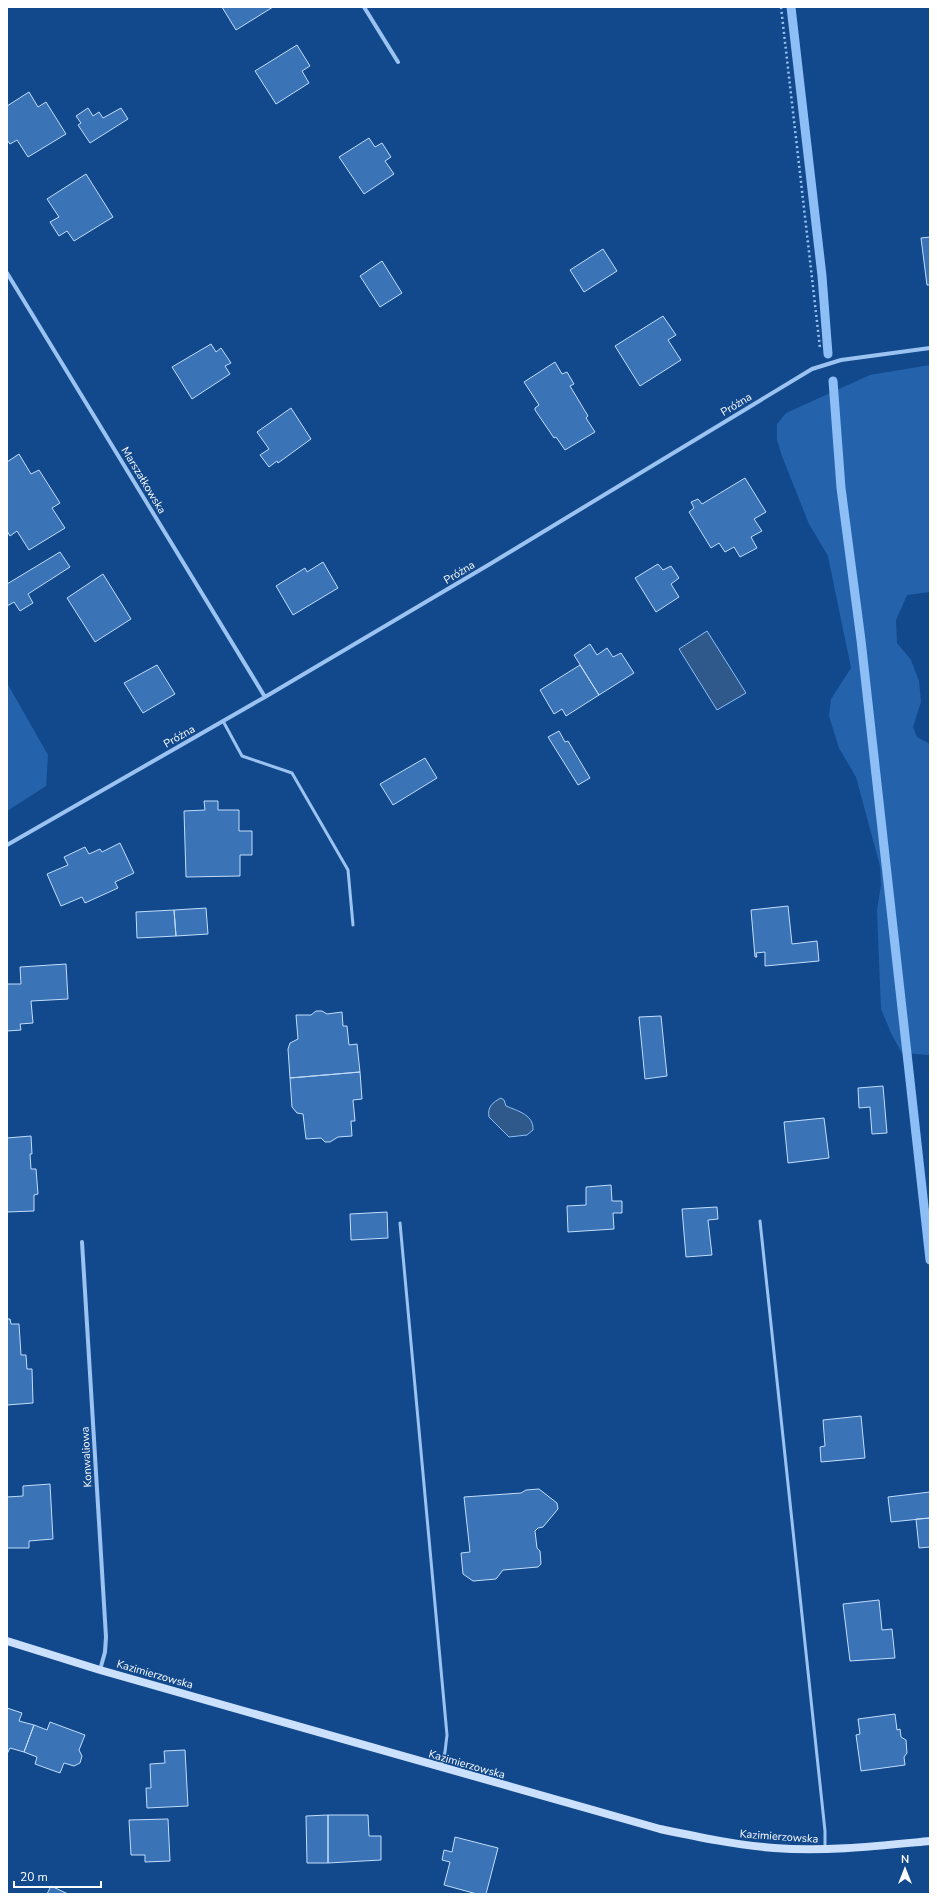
<svg xmlns="http://www.w3.org/2000/svg" width="937" height="1901" font-family="'Nunito Sans',sans-serif">
<rect width="100%" height="100%" fill="#12498d"/>
<path fill="#2463ac" d="M930 365V592L907 595 896 620 897 643 911 660 919 681 921 702 913 727 917 737 930 744V1055L902 1053 892 1035 881 1009 877 910 881 885 880 866 856 777 839 748 829 716 831 699 851 668 828 556 809 524 782 456 777 440V424L786 413 870 375Z
M7 683 48 755 46 786 7 811Z"/>
<path fill="#30598b" stroke="#8dbef5" d="M707 631 746 693 717 710 679 649Z
M501 1098 504 1100 506 1106C518 1111 534 1115 533 1130L527 1135 509 1137 489 1117C487 1107 493 1102 501 1098Z"/>
<g fill="none" stroke-linecap="round" stroke-linejoin="round">
<path stroke="#8dbef5" stroke-width="9" d="M791 7 822 276 828 354
M833 381 841 488 861 640 930 1260"/>
</g>
<path fill="#3b73b7" stroke="#c2ddfc" d="M222 7H273L236 30Z
M297 45 310 66 302 71 309 83 276 104 255 71Z
M29 92 38 107 46 102 66 134 28 157 17 140 10 144 7 140V106Z
M88 108 93 116 99 112 103 118 121 108 128 119 90 143 78 125 81 123 76 116Z
M369 138 375 147 382 143 391 157 385 161 394 174 364 194 339 157Z
M86 174 113 217 74 241 67 231 59 236 50 222 59 217 47 199Z
M930 237V285H927L921 238Z
M603 249 617 271 584 292 570 270Z
M382 261 402 293 380 307 360 276Z
M663 316 676 335 668 340 681 360 640 386 615 346Z
M211 344 216 352 221 348 231 363 225 366 230 374 192 399 172 367Z
M555 362 562 374 567 372 574 384 570 386 588 416 586 418 595 432 565 450 556 437 554 438 535 410V408L539 405 524 382Z
M291 408 311 439 278 463 277 461 269 467 260 455 269 449 257 432Z
M19 454 31 474 39 470 60 503 52 508 65 528 29 550 17 531 10 536 7 531V462Z
M745 478 766 512 754 519 762 531 751 537 757 548 740 557 734 547 725 552 719 543 711 548 689 512 694 508 691 502 698 499 702 504Z
M60 552 70 567 28 594 33 603 20 611 14 602 7 606V584Z
M323 562 338 588 293 615 276 586 305 568 307 572Z
M658 564 663 570 671 566 679 578 671 584 679 597 656 612 635 578Z
M103 574 131 619 95 642 67 598Z
M590 644 597 655 607 648 613 657 621 653 634 673 599 695 574 655Z
M157 665 175 694 143 713 124 683Z
M580 665 599 695 566 716 562 709 554 714 540 690Z
M559 731 565 742 568 741 590 778 578 785 548 737Z
M425 758 437 778 393 805 380 784Z
M204 801H218V810H239V831H252V855H240V876L186 877 184 811 205 810Z
M120 843 134 873 115 882 118 888 85 903 82 897 61 906 47 874 68 865 64 857 85 847 89 854 100 849 102 852Z
M788 906 792 944 817 941 819 961 765 966V952L756 953 757 957H755L751 910Z
M206 908 208 934 176 936 174 910Z
M174 910 176 936 137 938 136 912Z
M66 964 68 999 31 1001 33 1023 20 1024 21 1030 7 1031V984H21L20 967Z
M316 1011H322L327 1014 342 1012 343 1026H347L349 1045 357 1044 360 1072 290 1078 288 1049 290 1043 298 1039 296 1015H311Z
M661 1016 667 1076 645 1079 639 1017Z
M360 1072 362 1099 353 1100 355 1121H351L352 1136 338 1137 330 1142H325L321 1138 306 1139 303 1114 297 1113 292 1107 290 1078Z
M883 1086 887 1133 872 1134 870 1107 859 1108 858 1088Z
M824 1118 829 1158 788 1163 784 1122Z
M31 1136 32 1154H30L31 1169H36L38 1194 34 1195V1211L7 1212V1138Z
M611 1185 612 1201H622V1213H613L614 1229 568 1232 567 1206 586 1205V1187Z
M717 1207 718 1219 708 1220 712 1255 686 1257 682 1209Z
M387 1212 388 1238 351 1240 350 1214Z
M7 1319H10L11 1324H19L21 1355H26L27 1369H32L33 1403 7 1405Z
M861 1416 865 1458 821 1462 820 1447 825 1446 823 1420Z
M50 1484 53 1539 29 1541V1548H7V1497L23 1496V1486Z
M539 1489 557 1503 558 1509 543 1527 538 1528 535 1531 537 1548 540 1551 541 1564 538 1567 503 1570 496 1579 473 1581 463 1574 461 1553 470 1552 464 1497 521 1493 526 1490Z
M930 1492V1518L891 1522 888 1497Z
M930 1518V1547L919 1548 916 1519Z
M879 1600 882 1630 892 1629 895 1658 850 1661 843 1604Z
M7 1708 22 1713 19 1721 34 1725 24 1752 10 1748 7 1754Z
M895 1714 897 1730 900 1729 901 1737 906 1740 907 1753 904 1757 905 1765 861 1771 856 1735 860 1734 858 1719Z
M50 1722 85 1735 79 1750 82 1756 80 1763 74 1766 64 1763 60 1773 35 1764 37 1757 24 1752 34 1725 47 1730Z
M185 1750 188 1806 147 1808 146 1788H151L150 1764 165 1763 164 1751Z
M328 1815H368L369 1836H381V1860L328 1863Z
M328 1815V1863H307L306 1816Z
M168 1819 170 1861 145 1862V1855H131L129 1820Z
M455 1837 498 1848 486 1894H477L444 1885 450 1862 442 1860 444 1850 452 1852Z
M51 1886 68 1894H47Z"/>
<g fill="none" stroke-linecap="round" stroke-linejoin="round">
<path stroke="#9bc3f1" stroke-width="2.5" stroke-dasharray="2 3" stroke-linecap="butt" d="M781 7 820 348"/>
<path stroke="#9bc3f1" stroke-width="3" d="M223 721 242 756 292 773 348 870 353 925
M760 1221 825 1831V1848
M400 1223 447 1735 445 1752 441 1766"/>
<path stroke="#9bc3f1" stroke-width="4" d="M364 7 398 62
M7 273 265 697
M7 845 265 697 490 564 812 369 841 360 930 348
M82 1242 106 1637 105 1652 100 1670"/>
<path stroke="#cae0fc" stroke-width="8" d="M7 1641 100 1670 660 1829C698 1837 736 1845 774 1848 826 1852 878 1846 930 1841"/>
</g>
<g text-anchor="middle" stroke-width="3" stroke-linejoin="round" paint-order="stroke">
<g font-size="11" fill="#fff" stroke="#12498d">
<text transform="translate(736 404) rotate(-31)" y="4">Próżna</text>
<text transform="translate(144 480) rotate(59)" y="4">Marszałkowska</text>
<text transform="translate(459 572) rotate(-31)" y="4">Próżna</text>
<text transform="translate(179 736) rotate(-30)" y="4">Próżna</text>
<text transform="translate(86 1457) rotate(-93)" y="4">Konwaliowa</text>
<text transform="translate(155 1674) rotate(16)" y="4">Kazimierzowska</text>
<text transform="translate(467 1764) rotate(16)" y="4">Kazimierzowska</text>
<text transform="translate(779 1836) rotate(4)" y="4">Kazimierzowska</text>
</g>
</g>
<rect width="937" height="1901" fill="none" stroke="#ffffff" stroke-width="16"/>
<g transform="translate(905 1869)" stroke="#12498d" stroke-width="3" paint-order="stroke">
<path d="M0-3L7 15L0 10L-7 15Z" fill="#ffffff"/>
<text y="-6" font-size="11" font-weight="bold" text-anchor="middle" fill="#ffffff">N</text>
</g>
<path d="M14 1881v6h87v-6" fill="none" stroke="#ffffff" stroke-width="2"/>
<text x="20" y="1881" font-size="12" fill="#ffffff" stroke="#12498d" stroke-width="3" paint-order="stroke">20 m</text>
</svg>
